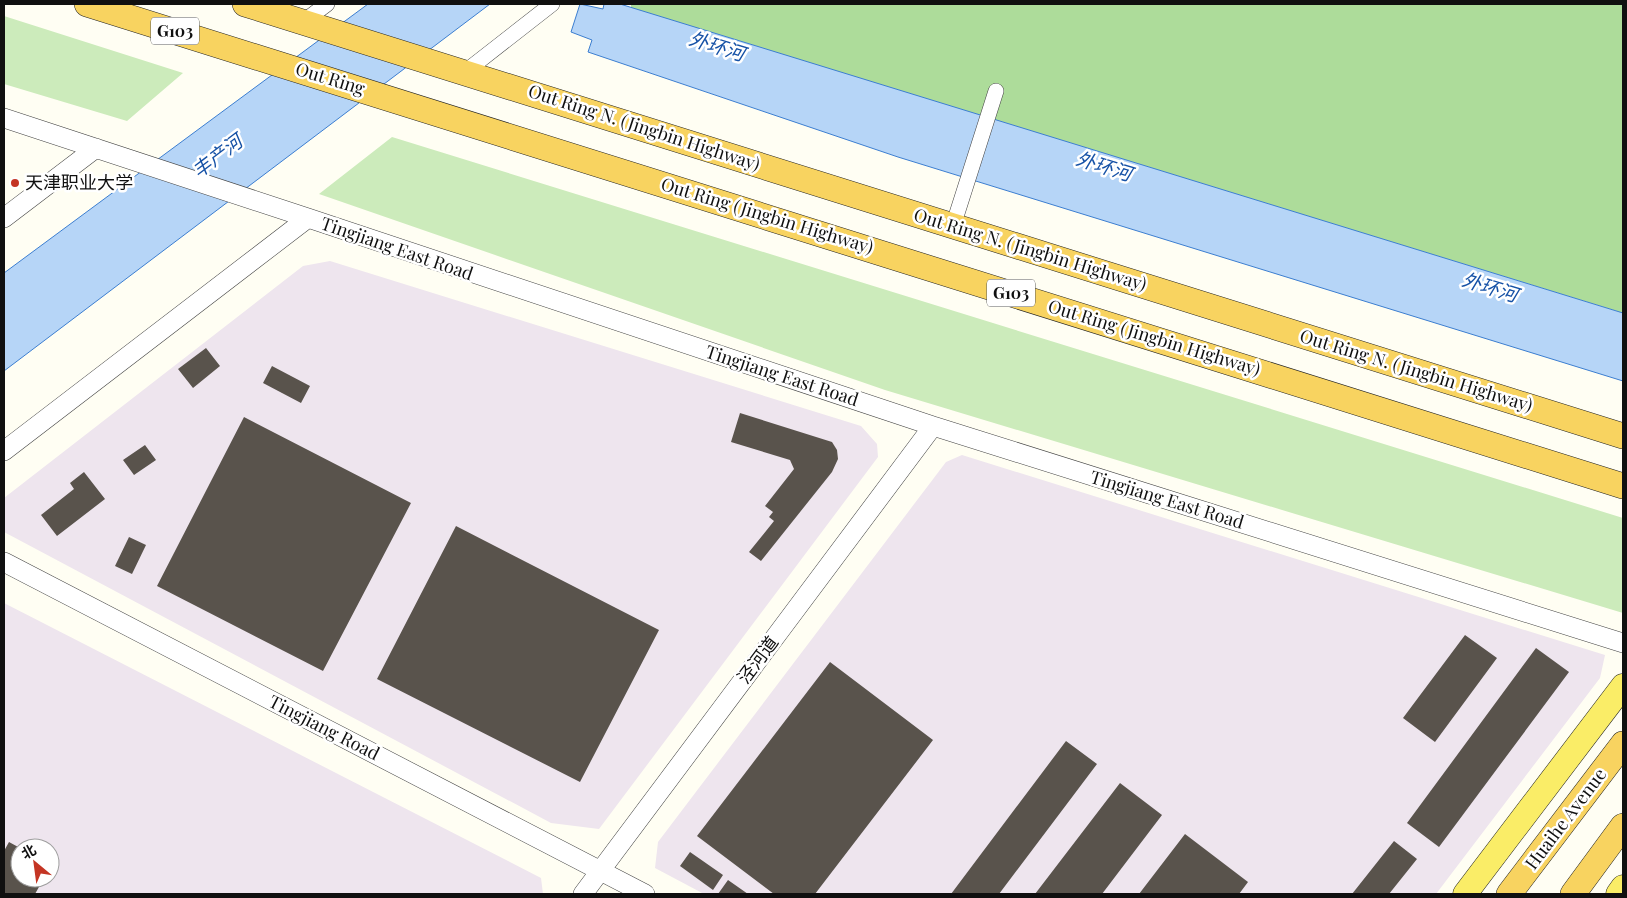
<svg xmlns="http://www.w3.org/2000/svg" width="1627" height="898" font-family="'Playfair Display','Noto Sans SC',serif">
<rect width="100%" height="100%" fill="#fffef3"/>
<path fill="#eee5ee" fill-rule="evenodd" d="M330 261 861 426 877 444 878 457 599 829 551 823 4 532V498L303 266Z
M962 455 1605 655 1600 678 1436 894H704L655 868 658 842 946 462Z
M4 603 541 878 543 894H4ZM20 848H50V878H20Z"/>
<path fill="#ccebbb" d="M4 16 183 73 127 121 4 84Z
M392 137 1623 518V613L885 390 319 194Z"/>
<path fill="#addc9a" d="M631 4H1623V313L631 8Z"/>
<path fill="#b6d5f7" stroke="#3c7ed0" d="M368 4H490L4 371V273Z
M580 4 603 9 604 4H620L1623 313V381L898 157 588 52 592 40 571 32Z"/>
<path fill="#59534c" d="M206 348 220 366 193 388 178 369Z
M272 366 310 386 301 403 263 383Z
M740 413 832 442 837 450 838 459 832 472 761 561 749 552 774 521 769 517 773 512 765 506 794 469 790 460 731 442Z
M244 417 411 503 323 671 157 586Z
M145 445 156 460 134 475 123 460Z
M84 472 105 499 57 536 41 515 74 489 70 483Z
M456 526 659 630 580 782 377 679Z
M129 537 146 545 132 574 115 566Z
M1465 635 1497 658 1435 742 1403 718Z
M1536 648 1569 672 1439 847 1407 823Z
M830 662 933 740 815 894H774L697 836Z
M1066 741 1097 764 999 894H951Z
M1120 783 1162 815 1102 894H1035Z
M1185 834 1248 882 1239 894H1139Z
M1394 841 1417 859 1389 894H1352Z
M9 842 20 848V878H44L35 894H4V851Z
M690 852 723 875 713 890 680 866Z
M728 880 748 894H718Z"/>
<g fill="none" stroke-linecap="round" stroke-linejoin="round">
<defs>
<path id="minor" d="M303 22 327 4
M465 72 552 4
M953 226 996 91"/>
<path id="tertiary" d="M4 118 308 218
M4 218 96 148
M4 451 308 218 933 426 1623 643
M4 562 645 894
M583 894 933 426"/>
<path id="primary" d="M1465 894 1623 686
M1618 894 1623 887"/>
<path id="trunk" d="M87 4 1623 486
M245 4 1623 436
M1509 894 1623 744
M1573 894 1623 826"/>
</defs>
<use href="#minor" stroke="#434343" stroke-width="16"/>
<use href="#tertiary" stroke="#434343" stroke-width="20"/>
<use href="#primary" stroke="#212121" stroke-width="25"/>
<use href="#trunk" stroke="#212121" stroke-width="26"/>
<use href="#minor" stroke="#fff" stroke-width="15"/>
<use href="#tertiary" stroke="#fff" stroke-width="19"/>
<use href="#primary" stroke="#faed67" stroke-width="24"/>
<use href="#trunk" stroke="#f8d360" stroke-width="25"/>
</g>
<circle fill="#c43524" stroke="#fff" stroke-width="2" cx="15" cy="183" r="5"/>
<g text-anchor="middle" stroke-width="5" stroke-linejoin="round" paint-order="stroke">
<g fill="#fff" stroke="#585858" stroke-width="1">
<rect x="151" y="17.5" width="48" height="27" rx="4"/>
<rect x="987" y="279.5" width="48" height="27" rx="4"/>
</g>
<g font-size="16" font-weight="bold" fill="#101010">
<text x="175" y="37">G103</text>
<text x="1011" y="299">G103</text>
</g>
<g font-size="18" fill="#101010" stroke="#fff">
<text transform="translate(330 79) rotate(17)" y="6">Out Ring</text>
<text transform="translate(644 128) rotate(18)" y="6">Out Ring N. (Jingbin Highway)</text>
<text transform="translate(767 216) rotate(17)" y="6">Out Ring (Jingbin Highway)</text>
<text transform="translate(397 249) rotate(19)" y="6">Tingjiang East Road</text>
<text transform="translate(1030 250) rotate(17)" y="6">Out Ring N. (Jingbin Highway)</text>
<text transform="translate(1154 338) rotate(17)" y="6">Out Ring (Jingbin Highway)</text>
<text transform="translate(1416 371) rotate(17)" y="6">Out Ring N. (Jingbin Highway)</text>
<text transform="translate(782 376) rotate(18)" y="6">Tingjiang East Road</text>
<text transform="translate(1167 500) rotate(17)" y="6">Tingjiang East Road</text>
<text transform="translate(758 660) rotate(-53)" y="6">泾河道</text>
<text transform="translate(324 728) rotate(27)" y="6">Tingjiang Road</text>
<text transform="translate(1566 819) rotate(-53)" y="6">Huaihe Avenue</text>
</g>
<g font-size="18" fill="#101010" stroke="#fff" text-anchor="start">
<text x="25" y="189">天津职业大学</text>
</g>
<g font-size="19" font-style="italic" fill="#1551a6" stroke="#fff">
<text transform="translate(717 46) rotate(17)" y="7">外环河</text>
<text transform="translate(217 156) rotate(-37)" y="7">丰产河</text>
<text transform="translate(1104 166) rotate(17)" y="7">外环河</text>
<text transform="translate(1490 287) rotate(17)" y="7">外环河</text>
</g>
</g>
<rect width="1627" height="898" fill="none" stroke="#101010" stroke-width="10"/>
<g transform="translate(35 863) rotate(331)"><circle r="24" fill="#ffffff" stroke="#9f9f9f"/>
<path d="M0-4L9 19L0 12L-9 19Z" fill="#c43524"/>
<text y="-8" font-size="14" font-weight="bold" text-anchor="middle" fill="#101010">北</text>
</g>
</svg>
